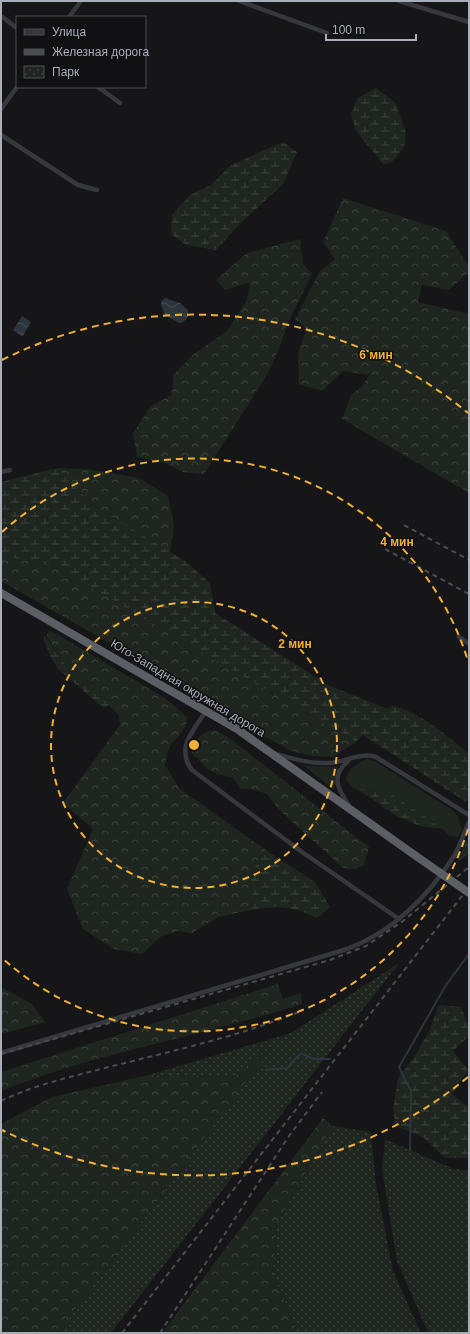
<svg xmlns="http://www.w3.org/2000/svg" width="470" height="1334" font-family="Helvetica,sans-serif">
<defs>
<pattern id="forest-crowns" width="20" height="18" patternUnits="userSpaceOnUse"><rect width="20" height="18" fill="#1e261f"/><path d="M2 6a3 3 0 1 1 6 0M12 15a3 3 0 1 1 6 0" fill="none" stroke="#3c433d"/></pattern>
<pattern id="wetland-marsh" width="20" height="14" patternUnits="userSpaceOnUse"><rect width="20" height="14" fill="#1e261f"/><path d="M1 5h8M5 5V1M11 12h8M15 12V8" fill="none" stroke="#3c433d"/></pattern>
<pattern id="park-dots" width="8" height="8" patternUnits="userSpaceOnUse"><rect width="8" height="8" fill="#1e261f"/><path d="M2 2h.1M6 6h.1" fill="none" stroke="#3c433d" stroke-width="1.8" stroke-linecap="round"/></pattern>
<pattern id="water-waves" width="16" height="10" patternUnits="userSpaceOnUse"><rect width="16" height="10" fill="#2c353c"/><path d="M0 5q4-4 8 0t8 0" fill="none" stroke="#485056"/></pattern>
</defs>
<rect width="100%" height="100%" fill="#161618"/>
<path fill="#1e261f" d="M367 759 376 762 452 810 457 815 462 829 458 837 449 836 443 829 393 795 352 787 346 780C347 768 357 764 367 759Z
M304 766 339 767 335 776V790Z"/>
<path fill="url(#forest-crowns)" d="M343 198 446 231 469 267V272L449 290 422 285 418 302 469 314V493L342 419 351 395 363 385 369 375 343 371 322 391 299 384 298 352 307 329 295 319 320 271 335 259 323 242Z
M300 239 303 264 312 274 287 325 281 344 268 373 204 474 183 472 165 463 137 457 133 433 151 406 172 395 173 375 194 354 227 331 247 300 250 282 225 290 216 280 247 253Z
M57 468 87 469 139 478 168 496 174 525 170 553 93 505Z
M1 555 56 567 356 742 333 757 311 756 291 751 247 727 113 645 1 581Z
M48 631 53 632 165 698 187 717C188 731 174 737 169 749 167 754 166 760 165 765L179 788 270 853 260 856 250 878 253 899 251 910 218 917 192 933 176 931 160 937 142 954 114 949 83 929 67 889 93 829 63 803 120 725 119 715 64 663 47 637Z
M215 730 228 737 369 847 364 865 355 869 343 868 279 810 267 794 252 789H241L232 777C222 776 213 773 205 767 200 762 200 758 193 756L191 749C197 738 202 731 215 730Z
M278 984 283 999 301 993 302 1004C202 1036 98 1052 1 1091V1072Z
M1 987 32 1004 45 1022 1 1034Z
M275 1044 58 1333H1V1124L52 1097 149 1075 233 1077Z
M323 1118 333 1126 277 1223 273 1274 298 1333H162Z"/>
<path fill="url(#wetland-marsh)" d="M376 88 396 103 406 133 404 147 393 161 384 165 356 131 351 114 358 98Z
M283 142 297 152 283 184 240 224 216 250 186 245 171 234 172 215 190 195 211 185 231 165Z
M57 468 93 505 185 561 210 583 215 613 330 686 388 709 392 706C414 708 452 739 469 754V801L466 802 363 735 356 742 56 567 1 555V482Z
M45 636 64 663 109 704 108 706 104 708 59 670 51 658 43 638Z
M352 787 393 795 443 829C434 828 423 827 415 824 391 816 374 798 352 787Z
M469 835V853L457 863V862Z
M270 853 315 882 330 907 317 918C294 906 276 905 251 910L253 899 250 878 260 856Z
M439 1005 461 1007 469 1025V1036L453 1051 468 1070 452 1094 469 1108V1158H445L423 1137 396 1126 393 1111 398 1078 414 1057 429 1032Z"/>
<path fill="url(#park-dots)" d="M399 963 111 1333H58L274 1045 233 1077 149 1075 291 1033Z
M333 1126 371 1132 376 1184 393 1271 421 1333H298L273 1274 277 1223Z
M385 1139 451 1168 469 1171V1333H430L426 1328 397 1261 382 1169Z"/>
<path fill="url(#water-waves)" d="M165 298 180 303 188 310C189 318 187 320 180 323 168 317 163 317 161 302Z
M22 316 31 322 23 336H21L13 330Z"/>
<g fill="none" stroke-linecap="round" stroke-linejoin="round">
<path stroke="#2c353c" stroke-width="2" d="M266 1070 287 1068 301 1053 313 1059H330
M410 1150 411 1091 399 1067 446 985 469 954"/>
<path stroke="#37383d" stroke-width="4.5" d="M239 1 327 33
M399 1 469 22
M1 16 17 28
M69 17 81 1
M98 87 120 103
M1 109 17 87
M1 135 78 185 97 190
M1 472 10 470
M459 637 469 644
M206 711C194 730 175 748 192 770L302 852 399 919
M276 754C294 759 310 764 329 763 345 762 360 752 376 757L469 815
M348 761C330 777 338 789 349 806
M1 1053 344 950C390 934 428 897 454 856 460 846 464 833 469 822"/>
<path stroke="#5b5e65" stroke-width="8" d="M1 593 237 729 416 856"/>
<path stroke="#4a4c52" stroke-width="2" stroke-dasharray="5 4" stroke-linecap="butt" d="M404 525 469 560
M385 549 469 594
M1 1054 330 960 366 946 403 921 469 867
M1 1101C34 1085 70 1077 105 1068 171 1051 238 1037 301 1011
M122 1333 469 887
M160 1333 289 1136 322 1092"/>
<path stroke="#5b5e65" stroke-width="8" d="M416 856 469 893"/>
</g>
<g fill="none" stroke="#f2b134" stroke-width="2" stroke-dasharray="7 5">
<circle cx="194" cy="745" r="143"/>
<path d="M468 829A287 287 0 0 1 2 958M2 532A287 287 0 0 1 468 661"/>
<path d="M468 1077A430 430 0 0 1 2 1130M2 360A430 430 0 0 1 468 413"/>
</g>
<g text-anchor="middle" stroke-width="3" stroke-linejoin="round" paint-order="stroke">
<g font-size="12" fill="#a8adb8" stroke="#111113">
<text transform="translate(188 688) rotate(31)" y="4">Юго-Западная окружная дорога</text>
</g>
</g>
<circle cx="194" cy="745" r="6" fill="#f2b134" stroke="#111113" stroke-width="2"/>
<g font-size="12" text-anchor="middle" font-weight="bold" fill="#f2b134" stroke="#111113" stroke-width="3" stroke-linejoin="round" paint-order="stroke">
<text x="376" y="359">6 мин</text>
<text x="397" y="546">4 мин</text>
<text x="295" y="648">2 мин</text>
</g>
<rect width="470" height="1334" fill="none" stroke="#a8adb8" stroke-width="4"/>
<rect x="16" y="16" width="130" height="72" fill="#111113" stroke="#4d4f55"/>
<rect x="24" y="29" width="20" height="6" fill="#37383d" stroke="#4d4f55"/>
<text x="52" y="36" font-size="12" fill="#a8adb8">Улица</text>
<rect x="24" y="49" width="20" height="6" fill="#4a4c52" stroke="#4d4f55"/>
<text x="52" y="56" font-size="12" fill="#a8adb8">Железная дорога</text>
<rect x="24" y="66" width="20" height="12" fill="url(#park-dots)" stroke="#4d4f55"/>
<text x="52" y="76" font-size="12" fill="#a8adb8">Парк</text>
<path d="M326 34v6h90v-6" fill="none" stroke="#a8adb8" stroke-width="2"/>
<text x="332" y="34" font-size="12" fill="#a8adb8" stroke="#111113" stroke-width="3" paint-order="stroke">100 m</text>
</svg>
